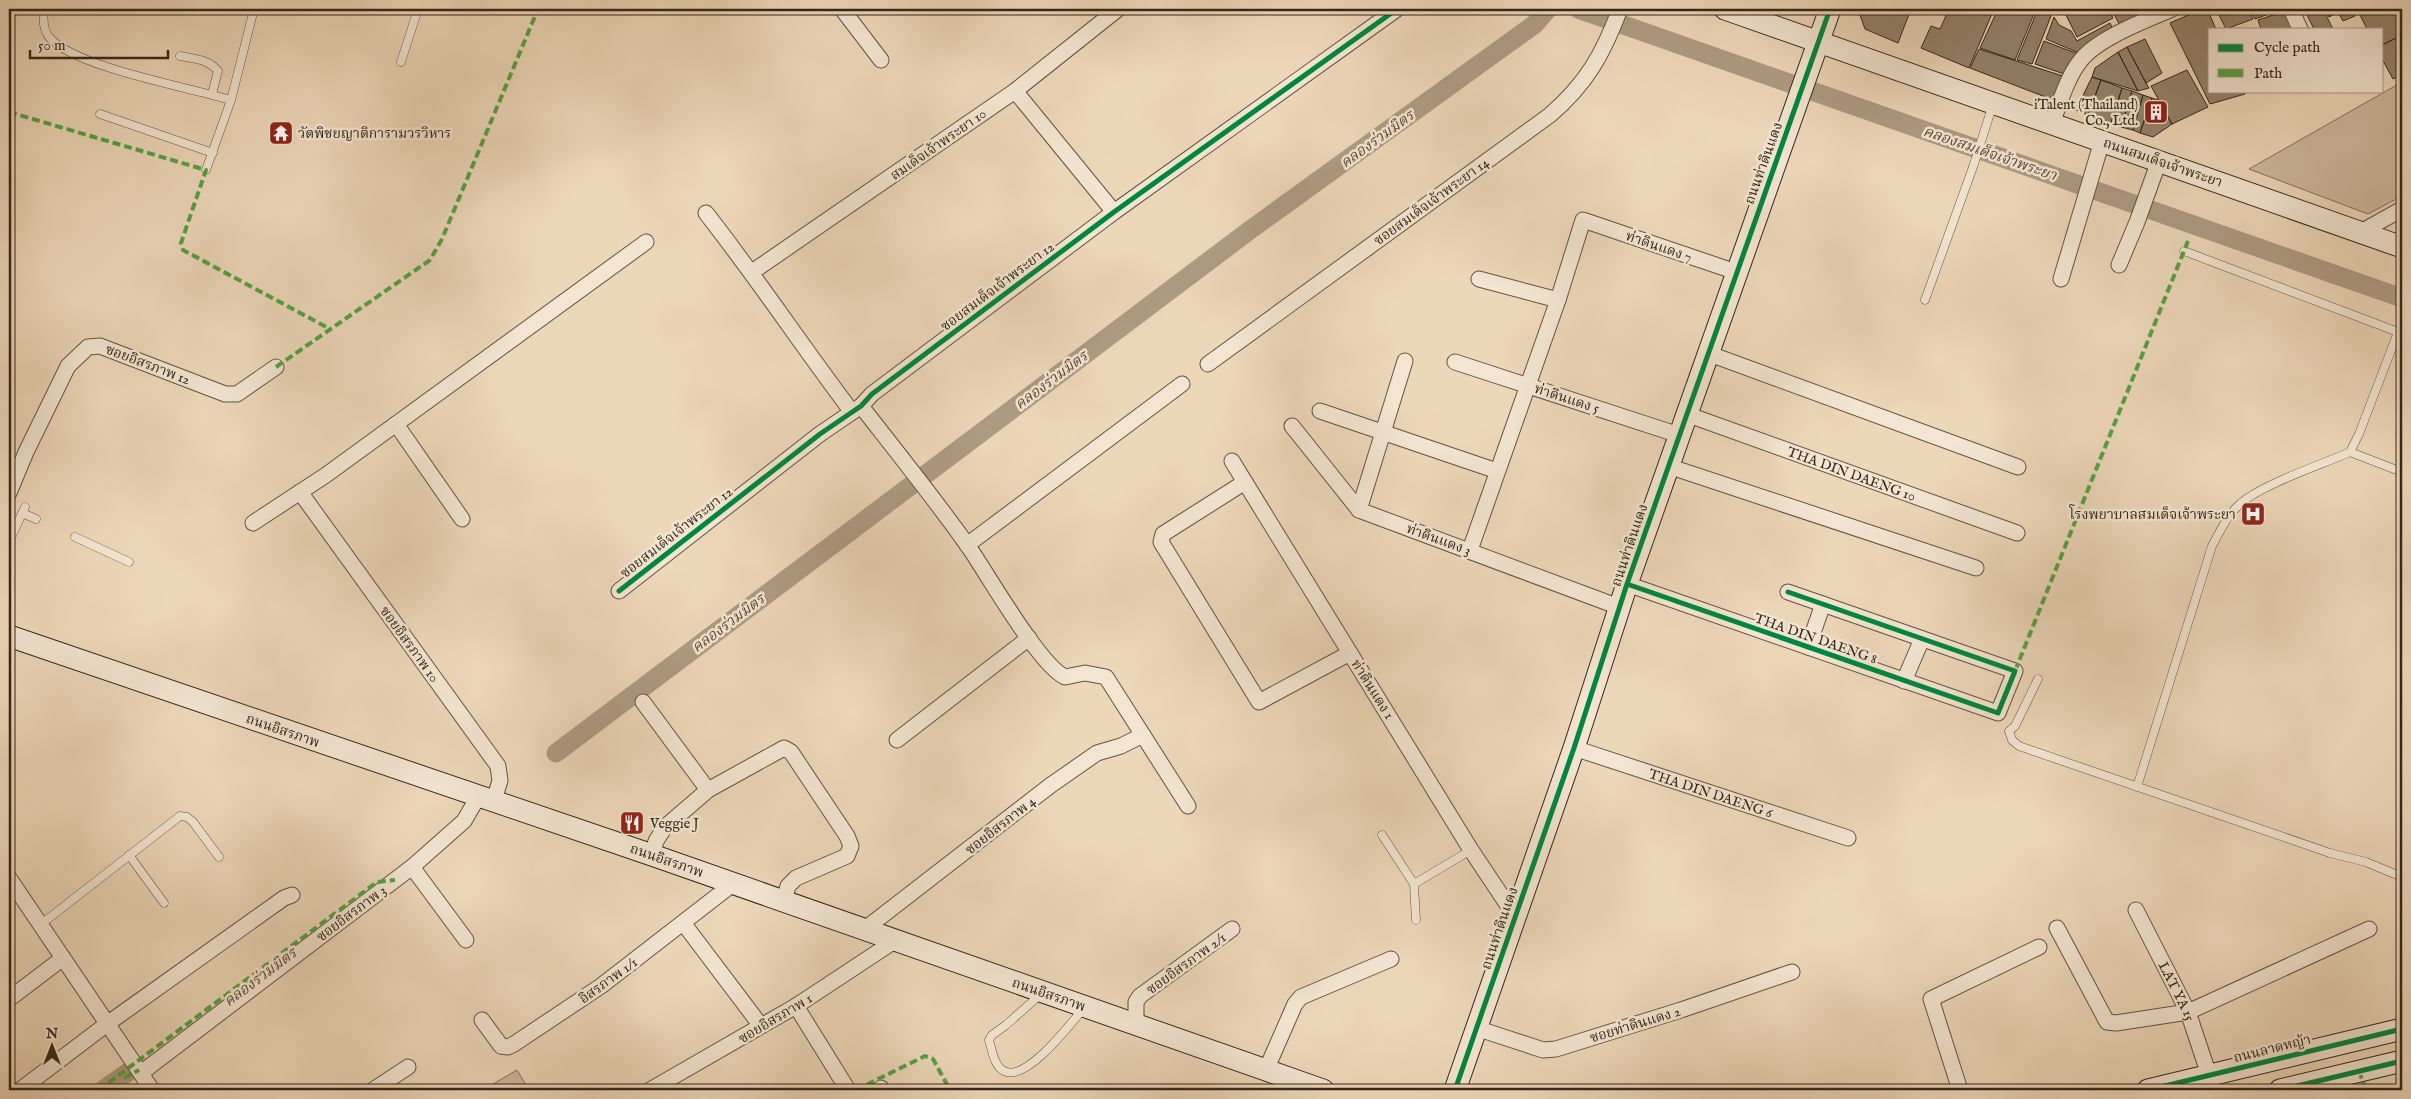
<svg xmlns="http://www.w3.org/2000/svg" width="2411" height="1099" font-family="'IM FELL English','Noto Serif Thai',serif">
<rect width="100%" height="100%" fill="#edd7b9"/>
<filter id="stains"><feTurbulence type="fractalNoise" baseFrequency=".004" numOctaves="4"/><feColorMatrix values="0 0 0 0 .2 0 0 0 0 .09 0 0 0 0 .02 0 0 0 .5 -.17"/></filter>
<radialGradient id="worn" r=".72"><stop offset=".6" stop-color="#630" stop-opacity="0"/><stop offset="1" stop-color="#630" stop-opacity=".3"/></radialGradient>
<path fill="#ceb99e" stroke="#81705c" d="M2402 82V196L2368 214 2249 169Z
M517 1070 529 1090H483Z"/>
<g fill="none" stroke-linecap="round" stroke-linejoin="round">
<path stroke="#ae9b83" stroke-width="19" d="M1578 9 2402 298
M556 753 1250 230 1535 24 1548 9
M103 1090 131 1070"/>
</g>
<path fill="#94836c" stroke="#342719" d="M1862 9H1911L1898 43 1865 29 1860 15Z
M1949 9H1994L1969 68 1921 48 1931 26 1940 29Z
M1998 9H2036L2015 60 1980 48Z
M2038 9H2049L2051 16 2032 64 2017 60Z
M2063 9H2108L2113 18 2077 37Z
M2111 9H2163L2121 27Z
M2202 9H2207L2216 29H2210V91H2244L2245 94 2210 104 2170 23Z
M2216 9H2248L2253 19 2226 29Z
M2250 9H2283L2255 19Z
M2304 9H2323L2333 29H2314Z
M2325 9H2338L2339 12 2329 17Z
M2349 9H2351L2355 16 2343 21 2339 14Z
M2373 9H2402V35L2382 45V29H2367L2360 15Z
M2289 10 2296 29H2261L2258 20Z
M2054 17 2059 25 2071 31 2077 41 2110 23 2114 32 2079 53 2046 39Z
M2402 35V74L2393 79 2382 59V45Z
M2145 39 2162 73 2146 83 2127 47Z
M2044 41 2078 54 2067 75 2035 64Z
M2127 47 2146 83 2149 88 2138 91 2118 52Z
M1979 49 2069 78 2056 97 2048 98 1970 68Z
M2118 52 2138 91 2092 77 2095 68Z
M2187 70 2208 107 2172 124 2151 86Z
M2092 77 2101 80 2088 115 2076 110Z
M2101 80 2122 88 2111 123 2088 115Z
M2122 88 2132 91 2121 127 2111 123Z
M2132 91 2143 95 2133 130 2121 127Z
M2143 95 2152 98 2140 133 2133 130Z
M2152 98 2158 100 2172 124 2153 137 2140 133Z"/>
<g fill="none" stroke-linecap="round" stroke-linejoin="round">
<defs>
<path id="lane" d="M44 9C43 18 43 31 50 38 75 67 191 88 231 100
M180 56C195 59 208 59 218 71L212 94
M401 62 418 9
M100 114 213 153
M206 170 231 100 254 9
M2184 251 2398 332
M1925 300 1973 167 1993 104
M2350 452 2402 472
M22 513 36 519
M75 537 129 562
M9 542 25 507
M2038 679 2015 726 2009 731 2012 740 2019 746 2330 853 2366 862 2402 877
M2137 787 2212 546C2220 532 2227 515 2240 504 2262 484 2321 465 2350 452L2359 434 2398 332 2402 333
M1382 835 1414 884
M129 855 164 903
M1416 920 1414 884 1471 850
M40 925 180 816 187 817 193 822 219 857
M1042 993 1006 1025 992 1035 989 1040C992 1050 994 1066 1004 1071 1026 1083 1071 1023 1084 1008"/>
<g id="street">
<path d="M842 9 881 60"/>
<path d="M2291 9 2300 29"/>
<path d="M1015 91 1114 212"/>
<path d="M2052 123C2060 103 2067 77 2081 60 2098 38 2147 20 2172 9"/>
<path d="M706 213C757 278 802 346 852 412"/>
<path d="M2361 232 2402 209"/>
<path d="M2119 265 2137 222 2159 161"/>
<path d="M752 272 1015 91 1118 9"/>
<path d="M1479 279 1558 300"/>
<path d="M2061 279 2102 141"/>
<path d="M1707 353 2018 467"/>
<path d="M1455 362 1679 435"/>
<path d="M1208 364 1550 115C1587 83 1603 54 1620 9"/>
<path d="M861 406C897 452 934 498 968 546 987 573 1039 665 1065 677L1085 673 1106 677 1188 806"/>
<path d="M1320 411 1497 471"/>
<path id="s1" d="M1686 414 2017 533"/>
<path d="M396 424 462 519"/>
<path d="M1292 426 1359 510 1619 607"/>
<path d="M1232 461 1471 850 1515 916"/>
<path d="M1668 466 1976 568"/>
<path d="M1245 482 1163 534 1161 542 1259 702 1350 653"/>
<path d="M300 492 498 766 500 781 493 802"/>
<path d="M9 493 26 452 68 366 88 347 100 346 225 394H237L276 367"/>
<path d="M1359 510 1405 361"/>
<path d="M253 523 326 475 646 242"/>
<path d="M967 545 1182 384"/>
<path d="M1470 550 1558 300 1583 220 1736 272"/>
<path d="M1627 584 1998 713 2015 671 1788 592"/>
<path d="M619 591 820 434 861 406 872 394 1114 212 1397 9"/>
<path d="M1808 647 1823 604"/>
<path d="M1904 681 1922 639"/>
<path d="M643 702 708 790"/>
<path d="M897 740 1029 638"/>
<path id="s2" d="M1574 748 1848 838"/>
<path d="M652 855 656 841 665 827 708 790 784 748 791 752 847 836 851 846 847 856 796 878 788 886 784 901"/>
<path d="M412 867 466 940"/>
<path d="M9 878 152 1090"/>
<path id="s3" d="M2136 910 2188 1012 2209 1075"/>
<path d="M684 924 761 1026"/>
<path d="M2057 928 2107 1022 2116 1023 2188 1012 2369 929"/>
<path d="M865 929 1051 785 1097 753 1121 746 1143 735"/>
<path d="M9 999 63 958"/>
<path d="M796 1006 848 1090"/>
<path d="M482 1020 501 1046 508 1047 514 1044 601 986 734 883"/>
<path d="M1136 1025V1002L1140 996 1232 929"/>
<path d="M1476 1028 1543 1050 1556 1049 1681 1010 1792 972"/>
<path d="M1266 1070 1295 1004 1301 997 1391 959"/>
<path d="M141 1073 412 867 464 821 478 797"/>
<path d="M881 1088 882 1090"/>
<path d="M20 1090 107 1024 284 898 292 895"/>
<path d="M373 1090 408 1067"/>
<path d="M650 1090 796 1006 896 940"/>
<path d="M1960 1090 1931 999 2039 947"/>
</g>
<path id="secondary" d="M1725 9 2402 247
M9 636 652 855 1323 1090
M1455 1090 1574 748 1627 584 1830 9
M2148 1090 2402 1029
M2280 1090 2402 1061"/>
</defs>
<use href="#lane" stroke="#625341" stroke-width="9"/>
<use href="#street" stroke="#625341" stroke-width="17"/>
<use href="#secondary" stroke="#342719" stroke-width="23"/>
<use href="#lane" stroke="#f3e5d2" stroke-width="8"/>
<use href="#street" stroke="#f3e5d2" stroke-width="15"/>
<use href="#secondary" stroke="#f3e5d2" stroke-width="21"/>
<path stroke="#53a340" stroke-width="4" stroke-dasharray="8 4" stroke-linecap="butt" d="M9 112 206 170 181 243 183 250 330 329
M276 367 430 260 442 239 538 9
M2015 671 2188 241
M2359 1071 2366 1090
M124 1078 139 1070
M99 1090 377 882 395 880
M856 1090 925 1056 933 1059 950 1090"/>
<defs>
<path id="cycleway" d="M1627 584 1998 713 2015 671 1788 592
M619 591 820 434 861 406 872 394 1114 212 1397 9
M1455 1090 1574 748 1627 584 1830 9
M2148 1090 2402 1029
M2280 1090 2402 1061"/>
</defs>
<use href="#cycleway" stroke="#f3e5d2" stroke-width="8"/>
<use href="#cycleway" stroke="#00873e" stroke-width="5"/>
</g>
<defs>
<symbol id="building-square" viewBox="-11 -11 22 22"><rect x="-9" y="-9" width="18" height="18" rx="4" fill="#8f2418" stroke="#f3e5d2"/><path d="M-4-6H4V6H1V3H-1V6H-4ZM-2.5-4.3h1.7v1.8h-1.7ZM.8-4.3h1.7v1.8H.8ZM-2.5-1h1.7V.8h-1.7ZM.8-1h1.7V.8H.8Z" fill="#fff"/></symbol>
<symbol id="temple-square" viewBox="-11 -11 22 22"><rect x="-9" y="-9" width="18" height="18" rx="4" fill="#8f2418" stroke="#f3e5d2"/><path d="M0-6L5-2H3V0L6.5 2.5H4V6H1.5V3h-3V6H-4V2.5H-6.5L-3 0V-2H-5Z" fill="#fff"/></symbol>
<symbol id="hospital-square" viewBox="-11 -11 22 22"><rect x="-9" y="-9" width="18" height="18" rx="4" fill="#8f2418" stroke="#f3e5d2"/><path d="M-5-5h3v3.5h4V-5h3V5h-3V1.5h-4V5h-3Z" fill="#fff"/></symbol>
<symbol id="restaurant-square" viewBox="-11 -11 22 22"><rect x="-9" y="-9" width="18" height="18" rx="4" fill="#8f2418" stroke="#f3e5d2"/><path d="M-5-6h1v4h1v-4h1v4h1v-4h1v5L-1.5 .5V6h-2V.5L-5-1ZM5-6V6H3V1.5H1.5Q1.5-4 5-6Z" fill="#fff"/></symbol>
</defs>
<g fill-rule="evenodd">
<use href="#building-square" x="2142" y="98" width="28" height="28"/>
<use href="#temple-square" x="267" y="119" width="28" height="28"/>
<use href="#hospital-square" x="2239" y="500" width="28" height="28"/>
<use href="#restaurant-square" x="618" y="809" width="28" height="28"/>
</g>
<g text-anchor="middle" stroke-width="5" stroke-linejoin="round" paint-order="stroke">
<g font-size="14" fill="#342719" stroke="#f3e5d2" text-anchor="end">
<text x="2138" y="109">iTalent (Thailand)<tspan x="2138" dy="16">Co., Ltd.</tspan></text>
<text x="298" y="138" text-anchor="start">วัดพิชยญาติการามวรวิหาร</text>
<text x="2236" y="519">โรงพยาบาลสมเด็จเจ้าพระยา</text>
<text x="650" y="828" text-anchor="start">Veggie J</text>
</g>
<g font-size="14" fill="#342719" stroke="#f3e5d2">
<text transform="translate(938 144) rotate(-35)" y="5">สมเด็จเจ้าพระยา 10</text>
<text transform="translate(2163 162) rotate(19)" y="5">ถนนสมเด็จเจ้าพระยา</text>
<text transform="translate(1763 163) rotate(-70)" y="5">ถนนท่าดินแดง</text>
<text transform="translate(1431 201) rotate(-36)" y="5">ซอยสมเด็จเจ้าพระยา 14</text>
<text transform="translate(1659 246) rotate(19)" y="5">ท่าดินแดง 7</text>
<text transform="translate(997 286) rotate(-37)" y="5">ซอยสมเด็จเจ้าพระยา 12</text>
<text transform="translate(148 364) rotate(21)" y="5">ซอยอิสรภาพ 12</text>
<text transform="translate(1567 398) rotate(18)" y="5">ท่าดินแดง 5</text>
<text dy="5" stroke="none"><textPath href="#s1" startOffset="176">THA DIN DAENG 10</textPath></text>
<text transform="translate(676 532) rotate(-38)" y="5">ซอยสมเด็จเจ้าพระยา 12</text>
<text transform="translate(1439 539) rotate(20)" y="5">ท่าดินแดง 3</text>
<text transform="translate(1629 545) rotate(-71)" y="5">ถนนท่าดินแดง</text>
<text transform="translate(1816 638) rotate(19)" y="5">THA DIN DAENG 8</text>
<text transform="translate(410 644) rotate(54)" y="5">ซอยอิสรภาพ 10</text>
<text transform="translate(1373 689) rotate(58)" y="5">ท่าดินแดง 1</text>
<text transform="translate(283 730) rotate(19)" y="5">ถนนอิสรภาพ</text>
<text dy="5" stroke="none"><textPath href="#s2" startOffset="144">THA DIN DAENG 6</textPath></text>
<text transform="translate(1000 825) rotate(-38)" y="5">ซอยอิสรภาพ 4</text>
<text transform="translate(667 860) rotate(19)" y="5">ถนนอิสรภาพ</text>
<text transform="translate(351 913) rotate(-37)" y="5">ซอยอิสรภาพ 3</text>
<text transform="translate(1499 928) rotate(-71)" y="5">ถนนท่าดินแดง</text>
<text transform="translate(1186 963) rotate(-36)" y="5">ซอยอิสรภาพ 2/1</text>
<text transform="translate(608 980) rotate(-36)" y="5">อิสรภาพ 1/1</text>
<text dy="5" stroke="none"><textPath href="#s3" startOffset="91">LAT YA 15</textPath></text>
<text transform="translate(1049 994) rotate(19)" y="5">ถนนอิสรภาพ</text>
<text transform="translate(775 1018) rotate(-31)" y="5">ซอยอิสรภาพ 1</text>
<text transform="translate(1635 1024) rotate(-17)" y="5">ซอยท่าดินแดง 2</text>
<text transform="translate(2272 1048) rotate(-14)" y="5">ถนนลาดหญ้า</text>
</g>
<g font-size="15" font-style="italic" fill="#594a39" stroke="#f3e5d2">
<text transform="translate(1377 139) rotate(-36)" y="5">คลองร่วมมิตร</text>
<text transform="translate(1990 153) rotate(19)" y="5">คลองสมเด็จเจ้าพระยา</text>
<text transform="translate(1051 380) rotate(-37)" y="5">คลองร่วมมิตร</text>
<text transform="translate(728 623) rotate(-37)" y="5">คลองร่วมมิตร</text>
<text transform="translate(260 977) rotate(-37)" y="5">คลองร่วมมิตร</text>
</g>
</g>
<rect width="2411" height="1099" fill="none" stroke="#edd7b9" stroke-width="30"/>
<rect x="10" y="10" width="2391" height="1079" fill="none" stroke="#342719" stroke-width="2.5"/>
<rect x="15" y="15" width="2381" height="1069" fill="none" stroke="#342719"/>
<rect x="2208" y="28" width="175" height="65" fill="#f3e5d2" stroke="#a79988"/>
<rect x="2218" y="44" width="25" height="8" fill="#00873e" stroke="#a79988"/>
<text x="2254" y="52" font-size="15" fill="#342719">Cycle path</text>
<rect x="2218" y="69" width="25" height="8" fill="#53a340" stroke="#a79988"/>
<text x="2254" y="78" font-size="15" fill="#342719">Path</text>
<g transform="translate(52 1046)" stroke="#f3e5d2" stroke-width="4" paint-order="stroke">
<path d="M0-4L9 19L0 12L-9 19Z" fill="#342719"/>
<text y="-8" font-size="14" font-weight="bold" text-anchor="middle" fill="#342719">N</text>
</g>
<path d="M30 50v8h138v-8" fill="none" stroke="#342719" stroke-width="2.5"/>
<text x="38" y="50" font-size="15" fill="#342719" stroke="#f3e5d2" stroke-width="4" paint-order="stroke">50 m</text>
<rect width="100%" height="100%" filter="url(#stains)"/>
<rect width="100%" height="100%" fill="url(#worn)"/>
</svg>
